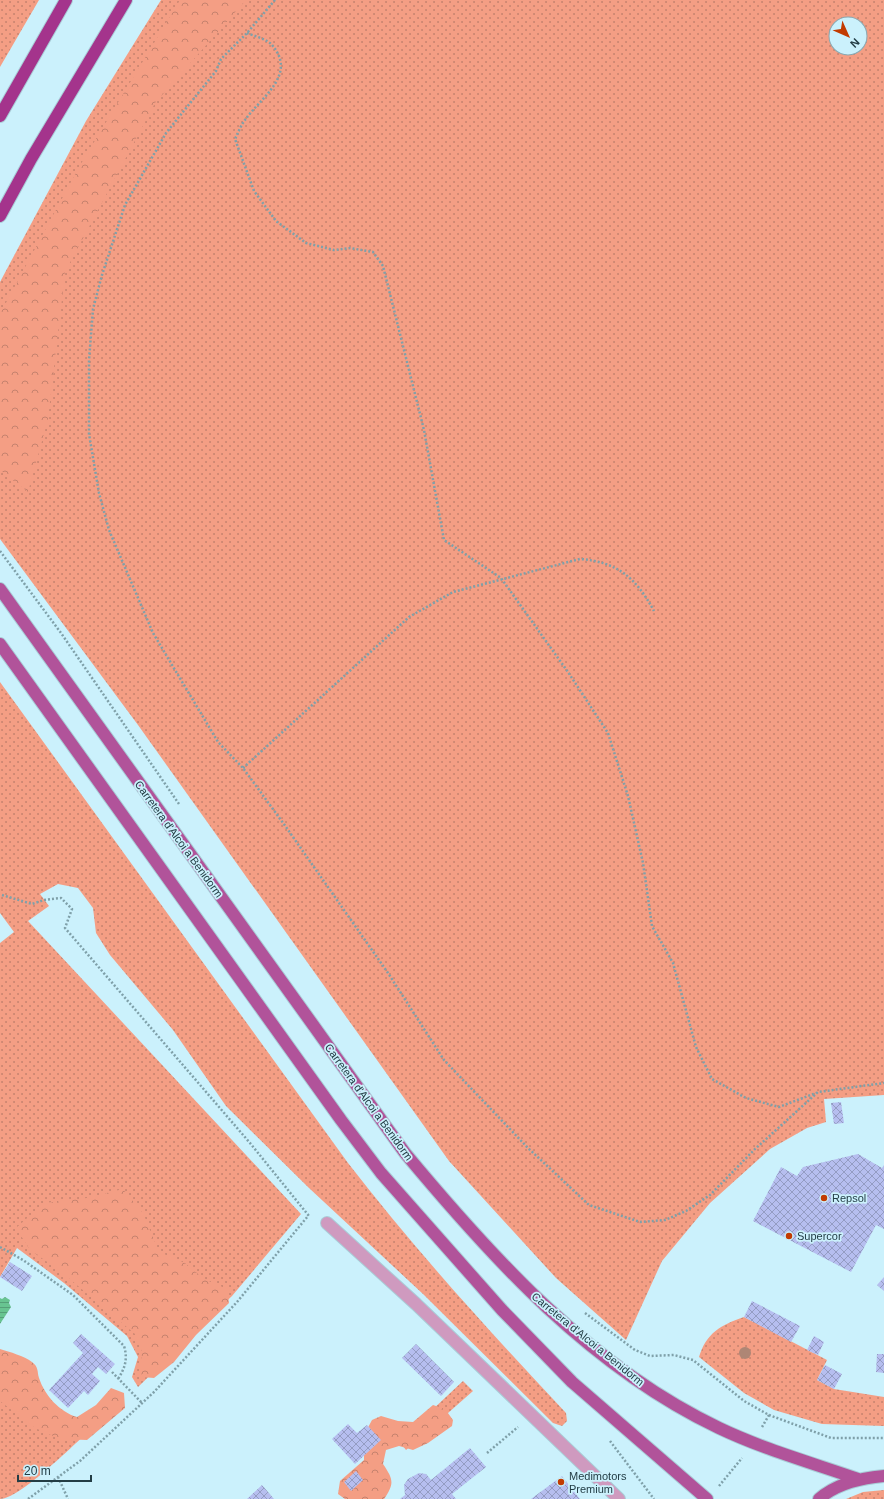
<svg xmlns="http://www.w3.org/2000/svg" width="884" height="1499" font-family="Arial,sans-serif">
<defs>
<pattern id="grass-dots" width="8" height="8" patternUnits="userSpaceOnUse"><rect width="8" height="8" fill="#f49e84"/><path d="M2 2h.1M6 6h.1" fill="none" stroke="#c5826e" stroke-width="1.8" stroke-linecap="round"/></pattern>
<pattern id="forest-crowns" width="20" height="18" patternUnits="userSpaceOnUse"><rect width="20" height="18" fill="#f49e84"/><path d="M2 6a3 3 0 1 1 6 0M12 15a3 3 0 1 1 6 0" fill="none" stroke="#c5826e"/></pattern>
<pattern id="water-rules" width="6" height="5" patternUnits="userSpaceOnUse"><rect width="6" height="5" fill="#68c491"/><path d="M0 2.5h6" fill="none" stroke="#55a078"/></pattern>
<pattern id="building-cross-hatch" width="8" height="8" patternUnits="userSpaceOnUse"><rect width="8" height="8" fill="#b6beef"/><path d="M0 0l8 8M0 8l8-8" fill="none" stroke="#949cc3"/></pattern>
</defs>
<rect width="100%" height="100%" fill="#cbf1fc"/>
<path fill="url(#grass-dots)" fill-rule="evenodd" d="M0 0H39L0 67Z
M161 0H884V1095L824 1099 826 1122 807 1128 770 1149 710 1203 662 1261 626 1340 556 1278 449 1161 138 725 0 539V282L86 121ZM836 24H860V48H836Z
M0 682 348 1163C416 1251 490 1332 566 1413L567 1421 562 1426 553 1423 423 1294 309 1188 226 1106 173 1030 110 955 96 933 93 908 78 888 58 884 40 894 49 906 28 921 301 1214 232 1296 138 1387 132 1377 138 1357 127 1336 64 1283 17 1248 0 1277V943L14 932 0 913Z
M744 1317 827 1360 817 1380 834 1389 884 1397V1426L822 1424 774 1410 744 1393 699 1357C706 1333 721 1325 744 1317Z
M0 1360 85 1435C69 1449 19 1499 0 1499Z
M463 1381 473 1391 406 1450 399 1441Z
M884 1490V1499H846L863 1492Z"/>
<path fill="url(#forest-crowns)" d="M180 0H246L155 103 65 272 48 419 28 492 0 470V314L79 167Z
M123 1189 143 1213 159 1252 185 1263 204 1279 227 1289 229 1303 196 1335 174 1362 154 1378 142 1377 140 1369 142 1352 135 1334 59 1270 30 1250 16 1228 44 1203 87 1198Z
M0 1349C10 1352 24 1356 32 1362 39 1367 37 1372 39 1378 45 1396 60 1412 77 1417L96 1405 111 1388 124 1393 125 1408 87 1440 60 1439 35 1428 0 1401Z
M433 1405 445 1409 453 1420 452 1426 428 1443 413 1450 399 1446 386 1450 383 1464C393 1479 395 1483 384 1499H345L338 1494 340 1481 364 1460V1435L372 1420 381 1416 398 1421 413 1422Z"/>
<path fill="url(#water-rules)" d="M5 1297 10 1300 9 1303 11 1307 0 1324V1298L2 1299Z"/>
<path fill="url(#building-cross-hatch)" d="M841 1102 844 1123 834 1124 831 1103Z
M858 1154 882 1168 884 1165V1229L876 1225 851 1272 753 1221 781 1167 797 1176 803 1167Z
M10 1262 32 1276 22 1291 0 1277Z
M884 1277V1291L877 1285Z
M752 1301 800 1326 791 1342 744 1317Z
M81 1334 115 1364 106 1374 98 1367 92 1374 100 1381 88 1395 84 1391 68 1408 49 1390 83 1353 73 1343Z
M814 1336 824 1342 818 1355 807 1350Z
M416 1344 454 1382 441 1396 402 1358Z
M877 1354H884V1373L876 1372Z
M825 1365 842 1374 834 1389 817 1380Z
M348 1424 357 1433 367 1425 381 1440 355 1464 332 1439Z
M470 1448 486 1467 452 1494 456 1499H400L405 1495 404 1485 408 1479 419 1473 426 1474 431 1480Z
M356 1471 363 1480 351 1491 344 1482Z
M562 1476 580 1499H531Z
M262 1485 274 1499H247Z"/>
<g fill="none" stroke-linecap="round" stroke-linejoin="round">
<defs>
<path id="minor" d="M327 1223 416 1304 619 1499"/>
<path id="major" d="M0 589 405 1153C494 1260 591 1367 719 1428 763 1449 812 1463 858 1479
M0 644 341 1120 381 1173 502 1310 572 1382 707 1499
M819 1499C837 1483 861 1478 884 1476"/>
<path id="highway" d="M0 116 66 0
M0 216 31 159 126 0"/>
</defs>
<use href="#minor" stroke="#a9cdd7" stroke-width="14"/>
<use href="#major" stroke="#a9cdd7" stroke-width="14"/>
<use href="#highway" stroke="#a9cdd7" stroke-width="14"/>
<path stroke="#7fa0a9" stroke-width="2.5" stroke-dasharray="2 2" stroke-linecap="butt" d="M275 0 247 33 221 59 216 71 166 133 125 205 102 275 93 309 89 360V434L99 493 109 530 153 633 218 742 243 768 286 827 388 973 444 1060 528 1148 589 1205 640 1222 665 1220 686 1211 710 1195 755 1149 818 1092 884 1083
M247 33C254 36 267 39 272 45 298 75 260 98 245 120 241 125 238 133 235 139L254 191 276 221 306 243 334 250 350 248 373 252 383 266 424 430 444 540 501 578 568 672 608 733 628 796 643 863 652 926 673 963 696 1047 712 1079 746 1098 779 1107 816 1093
M0 551 61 633 179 804
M243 768 409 617 453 592 580 559C618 562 636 578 654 611
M2 895 32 904 44 900 61 898 72 909 65 928 250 1143 309 1216
M0 1247 23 1260 73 1295 124 1346C128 1359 125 1368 118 1379
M585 1313 635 1350 650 1356 674 1355 693 1360 744 1401 769 1415 831 1438H884
M112 1372 142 1403
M762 1427 769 1415
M610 1441 654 1499
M487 1453 518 1427
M58 1477 68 1499
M719 1486 742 1458
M28 1499 80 1461 154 1392 237 1302 308 1216"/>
<use href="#minor" stroke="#cf9abf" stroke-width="12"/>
<use href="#major" stroke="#b1539a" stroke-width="12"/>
<use href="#highway" stroke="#a4348c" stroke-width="12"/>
</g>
<circle fill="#ae8675" cx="745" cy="1353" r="6"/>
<g fill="#c23b01" stroke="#cbf1fc" stroke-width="1.5">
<circle cx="824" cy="1198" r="4"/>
<circle cx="789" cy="1236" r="4"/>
<circle cx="561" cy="1482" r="4"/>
</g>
<g text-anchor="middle" stroke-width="3.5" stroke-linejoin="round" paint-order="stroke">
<g font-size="11" fill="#233d45" stroke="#cbf1fc">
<text transform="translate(179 839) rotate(54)" y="4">Carretera d'Alcoi a Benidorm</text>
<text transform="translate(369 1102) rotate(54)" y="4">Carretera d'Alcoi a Benidorm</text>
<text transform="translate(588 1339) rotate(39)" y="4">Carretera d'Alcoi a Benidorm</text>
</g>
<g font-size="11" fill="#233d45" stroke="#cbf1fc" text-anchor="start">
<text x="832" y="1202">Repsol</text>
<text x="797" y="1240">Supercor</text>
<text x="569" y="1480">Medimotors<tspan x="569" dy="13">Premium</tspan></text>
</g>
</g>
<g transform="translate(848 36) rotate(135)"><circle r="19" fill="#cbf1fc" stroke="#88a9b3"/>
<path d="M0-3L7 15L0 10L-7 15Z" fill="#c23b01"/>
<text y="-6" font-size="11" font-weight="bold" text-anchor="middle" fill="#233d45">N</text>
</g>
<path d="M18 1475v6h73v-6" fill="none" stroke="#233d45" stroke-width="2"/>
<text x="24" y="1475" font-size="12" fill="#233d45" stroke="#cbf1fc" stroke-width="3" paint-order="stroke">20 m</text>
</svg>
